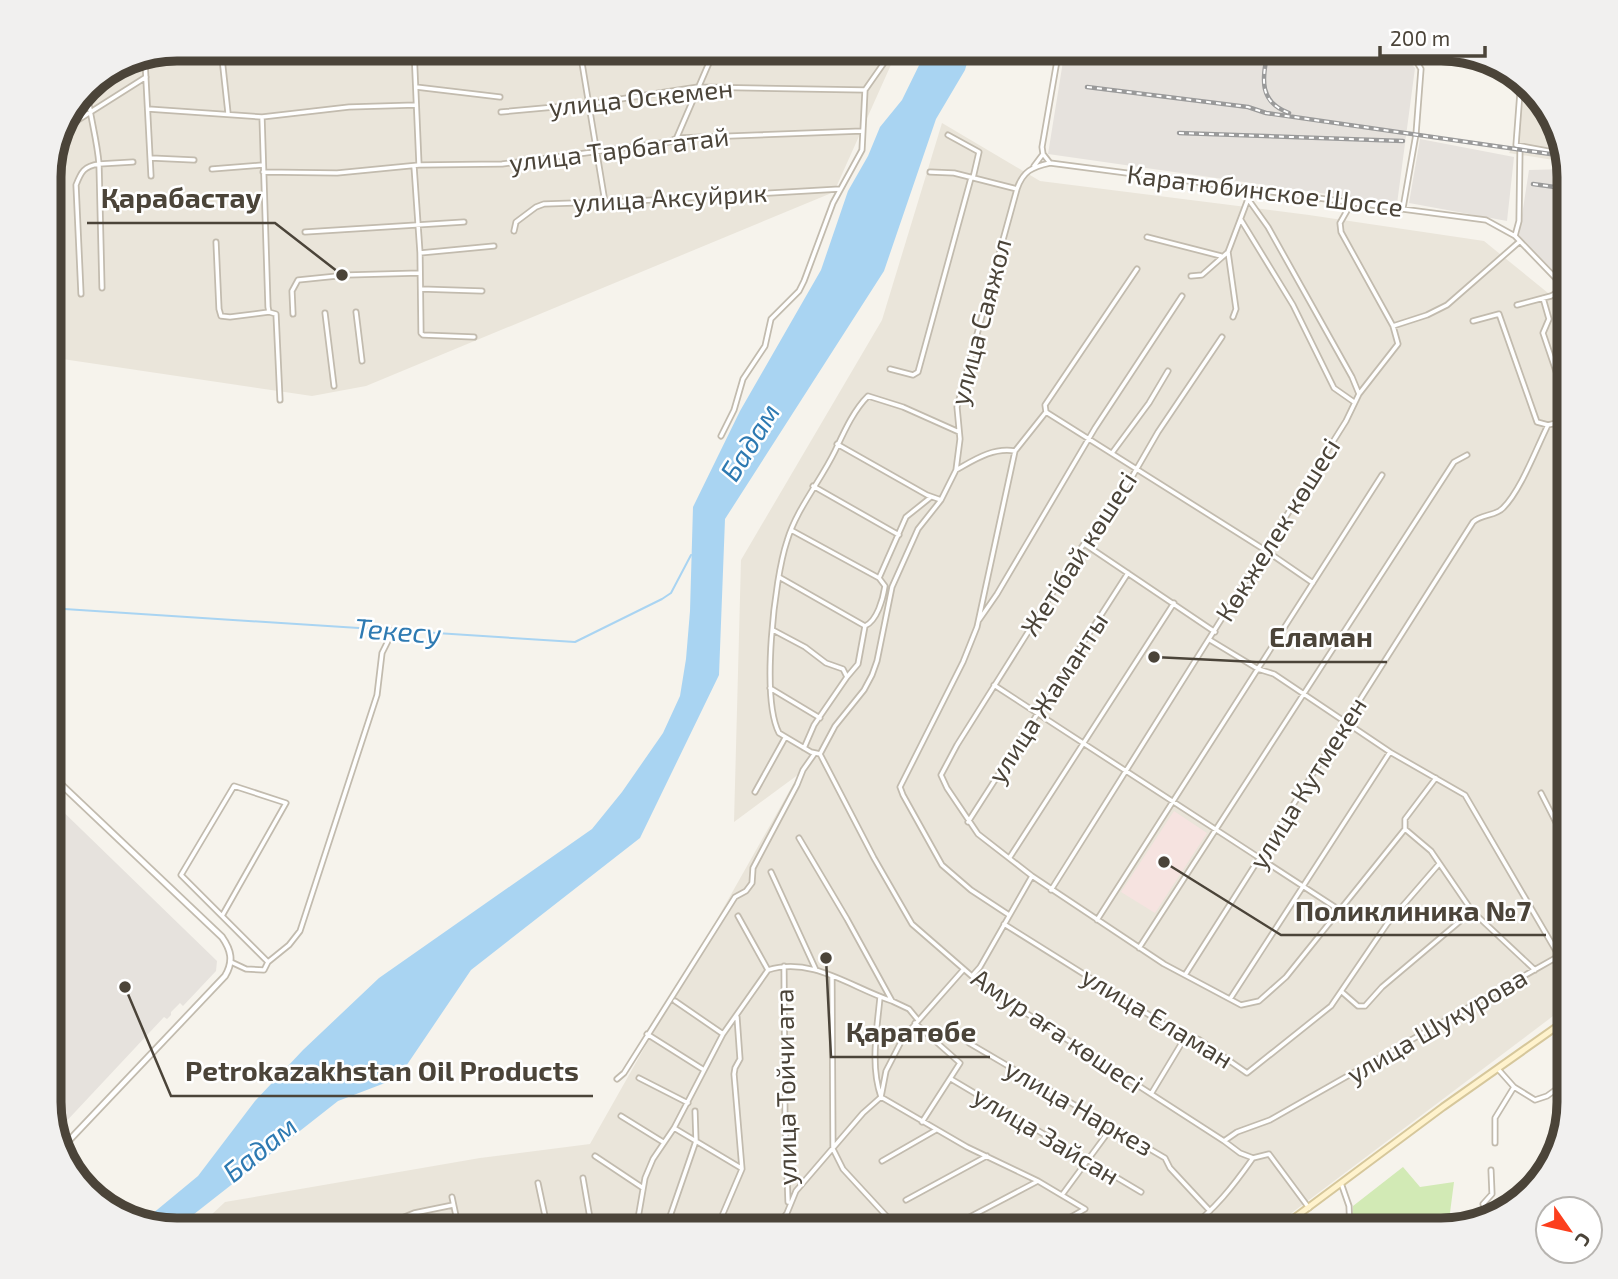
<svg xmlns="http://www.w3.org/2000/svg" width="1618" height="1279" font-family="'Exo 2',sans-serif">
<rect width="100%" height="100%" fill="#f6f3ec"/>
<path fill="#eae5da" d="M177 49H898L834 192 366 386 312 396 49 357V168L62 121 92 81Z
M1526 82 1556 121 1566 162 1509 153 1517 139Z
M942 123 1040 181 1309 215 1484 241 1569 310V1004L1269 1230H195L225 1202 480 1158 590 1144 799 774 734 822 741 560 882 320Z"/>
<path fill="#e6e2dd" d="M1065 49H1397L1415 68 1397 204 1048 154Z
M1420 139 1514 157 1507 221 1409 203Z
M1567 169 1569 177V287L1519 235 1529 170Z
M49 798 217 961 216 971 183 1006 180 1003 171 1012V1015L167 1019 164 1017 61 1127 68 1134 58 1144 49 1110Z"/>
<path fill="#f6e3e0" d="M1174 811 1207 833 1155 913 1121 892Z"/>
<path fill="#d2eab5" d="M1403 1167 1420 1187 1454 1182 1448 1228 1351 1230 1353 1206Z"/>
<path fill="#a9d4f2" d="M927 49H971L965 70 936 119 884 271 725 519 719 675 640 838 471 970 398 1078 338 1101 175 1229 146 1219 198 1176 255 1101 303 1050 379 978 592 829 622 792 663 733 680 696 686 659 690 611 693 507 740 411 821 270 848 191 868 156 880 127 902 100Z"/>
<g fill="none" stroke-linecap="round" stroke-linejoin="round">
<path stroke="#a9d4f2" stroke-width="2" d="M49 608 575 642 662 599 671 593 691 555"/>
<defs>
<path id="minor" d="M221 49 228 113
M326 49H381
M414 49 419 165
M577 49 580 51 604 49
M1059 49 1042 147 1043 154 1050 163 1486 220 1515 236 1569 292
M580 51 605 202
M162 55 237 49
M145 61 151 176
M1521 79 1516 145 1564 154
M416 87 500 97
M87 88C89 114 97 138 99 164L133 162
M148 109 262 117 349 107 416 105
M501 112 588 104 698 87 865 90
M262 117 268 307 269 312 276 314 280 400
M59 132 146 77
M948 135 979 152 973 178
M677 137 715 49
M151 158 194 160
M1050 163C1032 167 1023 171 1017 189L957 407 960 439 956 470 941 500 918 529 892 587 877 661 872 675 864 690 835 726 820 754 874 858 912 924 981 984 1224 1141
M414 166 420 253 421 333 423 335 474 337
M1034 166 1043 154
M212 169 262 165
M263 172 337 173 419 165 502 164 669 142 677 138 862 131
M930 172 954 173 1017 189
M1352 202 1340 223 1341 232 1393 326 1398 344 1359 394
M1403 208 1416 134 1421 69 1409 49
M1241 220 1293 305 1334 388 1354 402
M514 231 516 222 536 207 544 204 635 201 840 189
M305 232 464 222
M1515 236 1519 221 1520 148
M1147 237 1221 256
M216 242 219 309 221 316 230 317 269 312
M1228 252 1236 309 1233 317
M420 253 494 246
M1191 276 1202 275 1228 252 1248 199 1249 190
M421 289 482 291
M81 294 76 185C81 172 84 166 99 164L102 288
M1543 298 1549 319 1543 333 1563 392 1569 396
M1517 305 1551 296 1565 288
M356 312 362 361
M325 313 334 386
M293 314 292 291 298 280 347 275 420 273
M1473 321 1499 314 1537 422 1548 425 1569 420
M1393 326 1427 315 1447 305 1519 242
M1222 337 1158 432 1132 477 1081 548 957 745 941 775 947 788 978 834 1032 876 1164 964 1241 1005 1259 1001 1286 977 1405 829V819L1436 778
M890 369 913 375 918 372 971 178
M1046 412 1265 550 1313 583
M721 436 734 410 743 379 765 346 771 319 799 291 804 281 833 203 862 150 865 90 886 60 890 49
M837 444 927 495 941 500
M1015 451 1046 412 1045 405 1137 269
M1112 453 1149 403 1168 371
M956 470C974 460 993 447 1015 451L977 627 963 662 900 787 903 795 942 865 971 890 1009 915
M813 486 899 535
M791 530 879 578 906 517 931 497
M1086 545 1215 632
M779 577 865 626
M979 620 997 594 1095 428 1182 296
M773 630 805 647 826 663 843 669 847 677 814 725 804 748
M1210 640 1258 669 1274 674 1390 752 1465 795 1559 956
M847 677 858 664 865 626C877 621 883 599 885 586L879 578
M994 685 1341 911
M770 688 820 718
M820 754 811 752 779 733C761 698 774 580 787 541 797 508 820 482 835 451 844 432 853 411 868 396L903 407 959 432
M755 792 785 738
M1541 793 1569 848
M968 822 1128 573
M1405 829 1431 851 1472 911 1535 970
M799 838 847 919 892 1001 909 1009 918 1020
M1010 857 1174 603
M771 872 816 970
M1051 890 1346 421 1359 394 1352 377 1268 227 1248 199
M222 916 286 803 234 786 181 875 268 962
M738 916 768 970
M1097 920 1382 475
M1004 924 1178 1033 1198 1039 1247 1073 1331 1006 1387 924 1439 864
M1139 948 1454 462 1467 455
M1559 956 1569 957
M231 962 246 969 264 970 268 962 289 945 300 931 377 695 382 653 393 631
M784 966 785 1118 788 1202
M1185 975 1473 522C1481 514 1496 516 1503 508 1521 490 1536 449 1548 425
M832 976 833 1149 843 1169 891 1221
M972 976 980 967 1032 876
M1342 992 1358 1006H1365L1382 987 1472 911
M880 997C877 1030 870 1065 881 1097L967 1147 1038 1181
M1230 999 1390 752
M675 1001 723 1034
M915 1023 960 1063 922 1122
M647 1034 704 1070
M969 1043 1165 1158 1170 1168 1210 1211
M1498 1069 1514 1087 1535 1100 1547 1096 1569 1080
M639 1078 688 1103
M617 1079 624 1073 735 897 746 891 752 883 753 868 797 785 803 770 815 753
M951 1079 1141 1192
M1151 1094 1186 1036
M621 1116 663 1142
M674 1128 741 1168
M1495 1143V1118L1514 1087
M595 1156 643 1188
M882 1161 936 1130
M583 1178 591 1224
M538 1183 548 1230
M1341 1183 1349 1206 1350 1230
M1062 1195 1112 1127
M452 1197 459 1230
M906 1200 987 1156
M1309 1208 1269 1154 1253 1158 1240 1153 1224 1141 1237 1132 1270 1120 1559 956
M1490 1219 1483 1204 1492 1194 1491 1170
M361 1230 380 1227 414 1213 453 1205
M551 1230 591 1224 636 1225
M636 1230 645 1178 653 1159 674 1128 723 1034 768 970C812 956 852 988 892 1001
M678 1230 667 1225 696 1141 695 1111
M716 1230 742 1169 734 1074 735 1068 740 1059 737 1017
M775 1230 787 1213 796 1191 863 1113 881 1097 886 1071 903 1038 964 969
M845 1230 891 1221 909 1220 931 1230
M945 1230 1038 1181 1085 1209 1048 1230
M1187 1230C1214 1211 1234 1185 1253 1158"/>
<path id="tertiary" d="M49 773 222 937C231 950 234 961 225 976L60 1150"/>
<path id="secondary" d="M1278 1230 1443 1107 1569 1018"/>
</defs>
<use href="#minor" stroke="#c2bbae" stroke-width="7"/>
<use href="#tertiary" stroke="#c2bbae" stroke-width="8"/>
<use href="#secondary" stroke="#d6c79b" stroke-width="9"/>
<use href="#minor" stroke="#fff" stroke-width="3.5"/>
<use href="#tertiary" stroke="#fff" stroke-width="4.5"/>
<use href="#secondary" stroke="#fff3cd" stroke-width="5"/>
<defs>
<path id="rail" d="M1268 49C1263 78 1257 101 1289 113
M1087 87 1248 107 1266 113 1564 156
M1179 133 1403 141
M1533 184 1569 189"/>
</defs>
<use href="#rail" stroke="#9a9a9a" stroke-width="4.5"/>
<use href="#rail" stroke="#fff" stroke-width="2" stroke-dasharray="5" stroke-linecap="butt"/>
</g>
<g text-anchor="middle" stroke-width="5" stroke-linejoin="round" paint-order="stroke">
<g font-size="26" fill="#4b4439" stroke="#fff">
<text transform="translate(641 98) rotate(-6)" y="9">улица Оскемен</text>
<text transform="translate(619 150) rotate(-7)" y="9">улица Тарбагатай</text>
<text transform="translate(1265 191) rotate(7)" y="9">Каратюбинское Шоссе</text>
<text transform="translate(670 198) rotate(-3)" y="9">улица Аксуйрик</text>
<text transform="translate(981 322) rotate(-75)" y="9">улица Саяжол</text>
<text transform="translate(1278 530) rotate(-58)" y="9">Көкжелек көшесі</text>
<text transform="translate(1079 554) rotate(-57)" y="9">Жетібай көшесі</text>
<text transform="translate(1048 698) rotate(-57)" y="9">улица Жаманты</text>
<text transform="translate(1308 783) rotate(-58)" y="9">улица Кутмекен</text>
<text transform="translate(1157 1018) rotate(31)" y="9">улица Еламан</text>
<text transform="translate(1437 1026) rotate(-30)" y="9">улица Шукурова</text>
<text transform="translate(1057 1031) rotate(34)" y="9">Амур аға көшесі</text>
<text transform="translate(786 1087) rotate(-91)" y="9">улица Тойчи ата</text>
<text transform="translate(1079 1108) rotate(30)" y="9">улица Наркез</text>
<text transform="translate(1046 1136) rotate(31)" y="9">улица Зайсан</text>
</g>
<g font-size="28" font-style="italic" fill="#2e7ab2" stroke="#fff">
<text transform="translate(750 442) rotate(-58)" y="10">Бадам</text>
<text transform="translate(398 631) rotate(4)" y="10">Текесу</text>
<text transform="translate(260 1149) rotate(-39)" y="10">Бадам</text>
</g>
</g>
<path d="M0 0H1618V1279H0ZM177 61H1441A116 116 0 0 1 1557 177V1102A116 116 0 0 1 1441 1218H177A116 116 0 0 1 61 1102V177A116 116 0 0 1 177 61Z" fill="#f1f0ef" fill-rule="evenodd"/>
<path fill="none" stroke="#4b4439" stroke-width="9" d="M177 61H1441A116 116 0 0 1 1557 177V1102A116 116 0 0 1 1441 1218H177A116 116 0 0 1 61 1102V177A116 116 0 0 1 177 61Z"/>
<path fill="none" stroke="#4b4439" stroke-width="2.5" d="M342 275L275 223H87M1154 657L1256 662H1387M1164 862L1281 935H1546M826 958L831 1057H990M125 987L171 1096H593"/>
<g fill="#4b4439" stroke="#fff" stroke-width="2.5">
<circle cx="342" cy="275" r="7"/>
<circle cx="1154" cy="657" r="7"/>
<circle cx="1164" cy="862" r="7"/>
<circle cx="826" cy="958" r="7"/>
<circle cx="125" cy="987" r="7"/>
</g>
<g font-size="28" text-anchor="middle" font-weight="bold" fill="#4b4439" stroke="#fff" stroke-width="5" stroke-linejoin="round" paint-order="stroke">
<text x="181" y="208">Қарабастау</text>
<text x="1321" y="647">Еламан</text>
<text x="1413" y="921">Поликлиника №7</text>
<text x="911" y="1042">Қаратөбе</text>
<text x="382" y="1081">Petrokazakhstan Oil Products</text>
</g>
<g transform="translate(1569 1230) rotate(124)"><circle r="33" fill="#ffffff" stroke="#b7b4b0" stroke-width="2"/>
<path d="M0-5L12 26L0 18L-12 26Z" fill="#fc3f1d"/>
<text y="-10" font-size="19" font-weight="bold" text-anchor="middle" fill="#4b4439">С</text>
</g>
<path d="M1380 46v10h105v-10" fill="none" stroke="#4b4439" stroke-width="3.5"/>
<text x="1390" y="46" font-size="21" fill="#4b4439" stroke="#ffffff" stroke-width="5" paint-order="stroke">200 m</text>
</svg>
